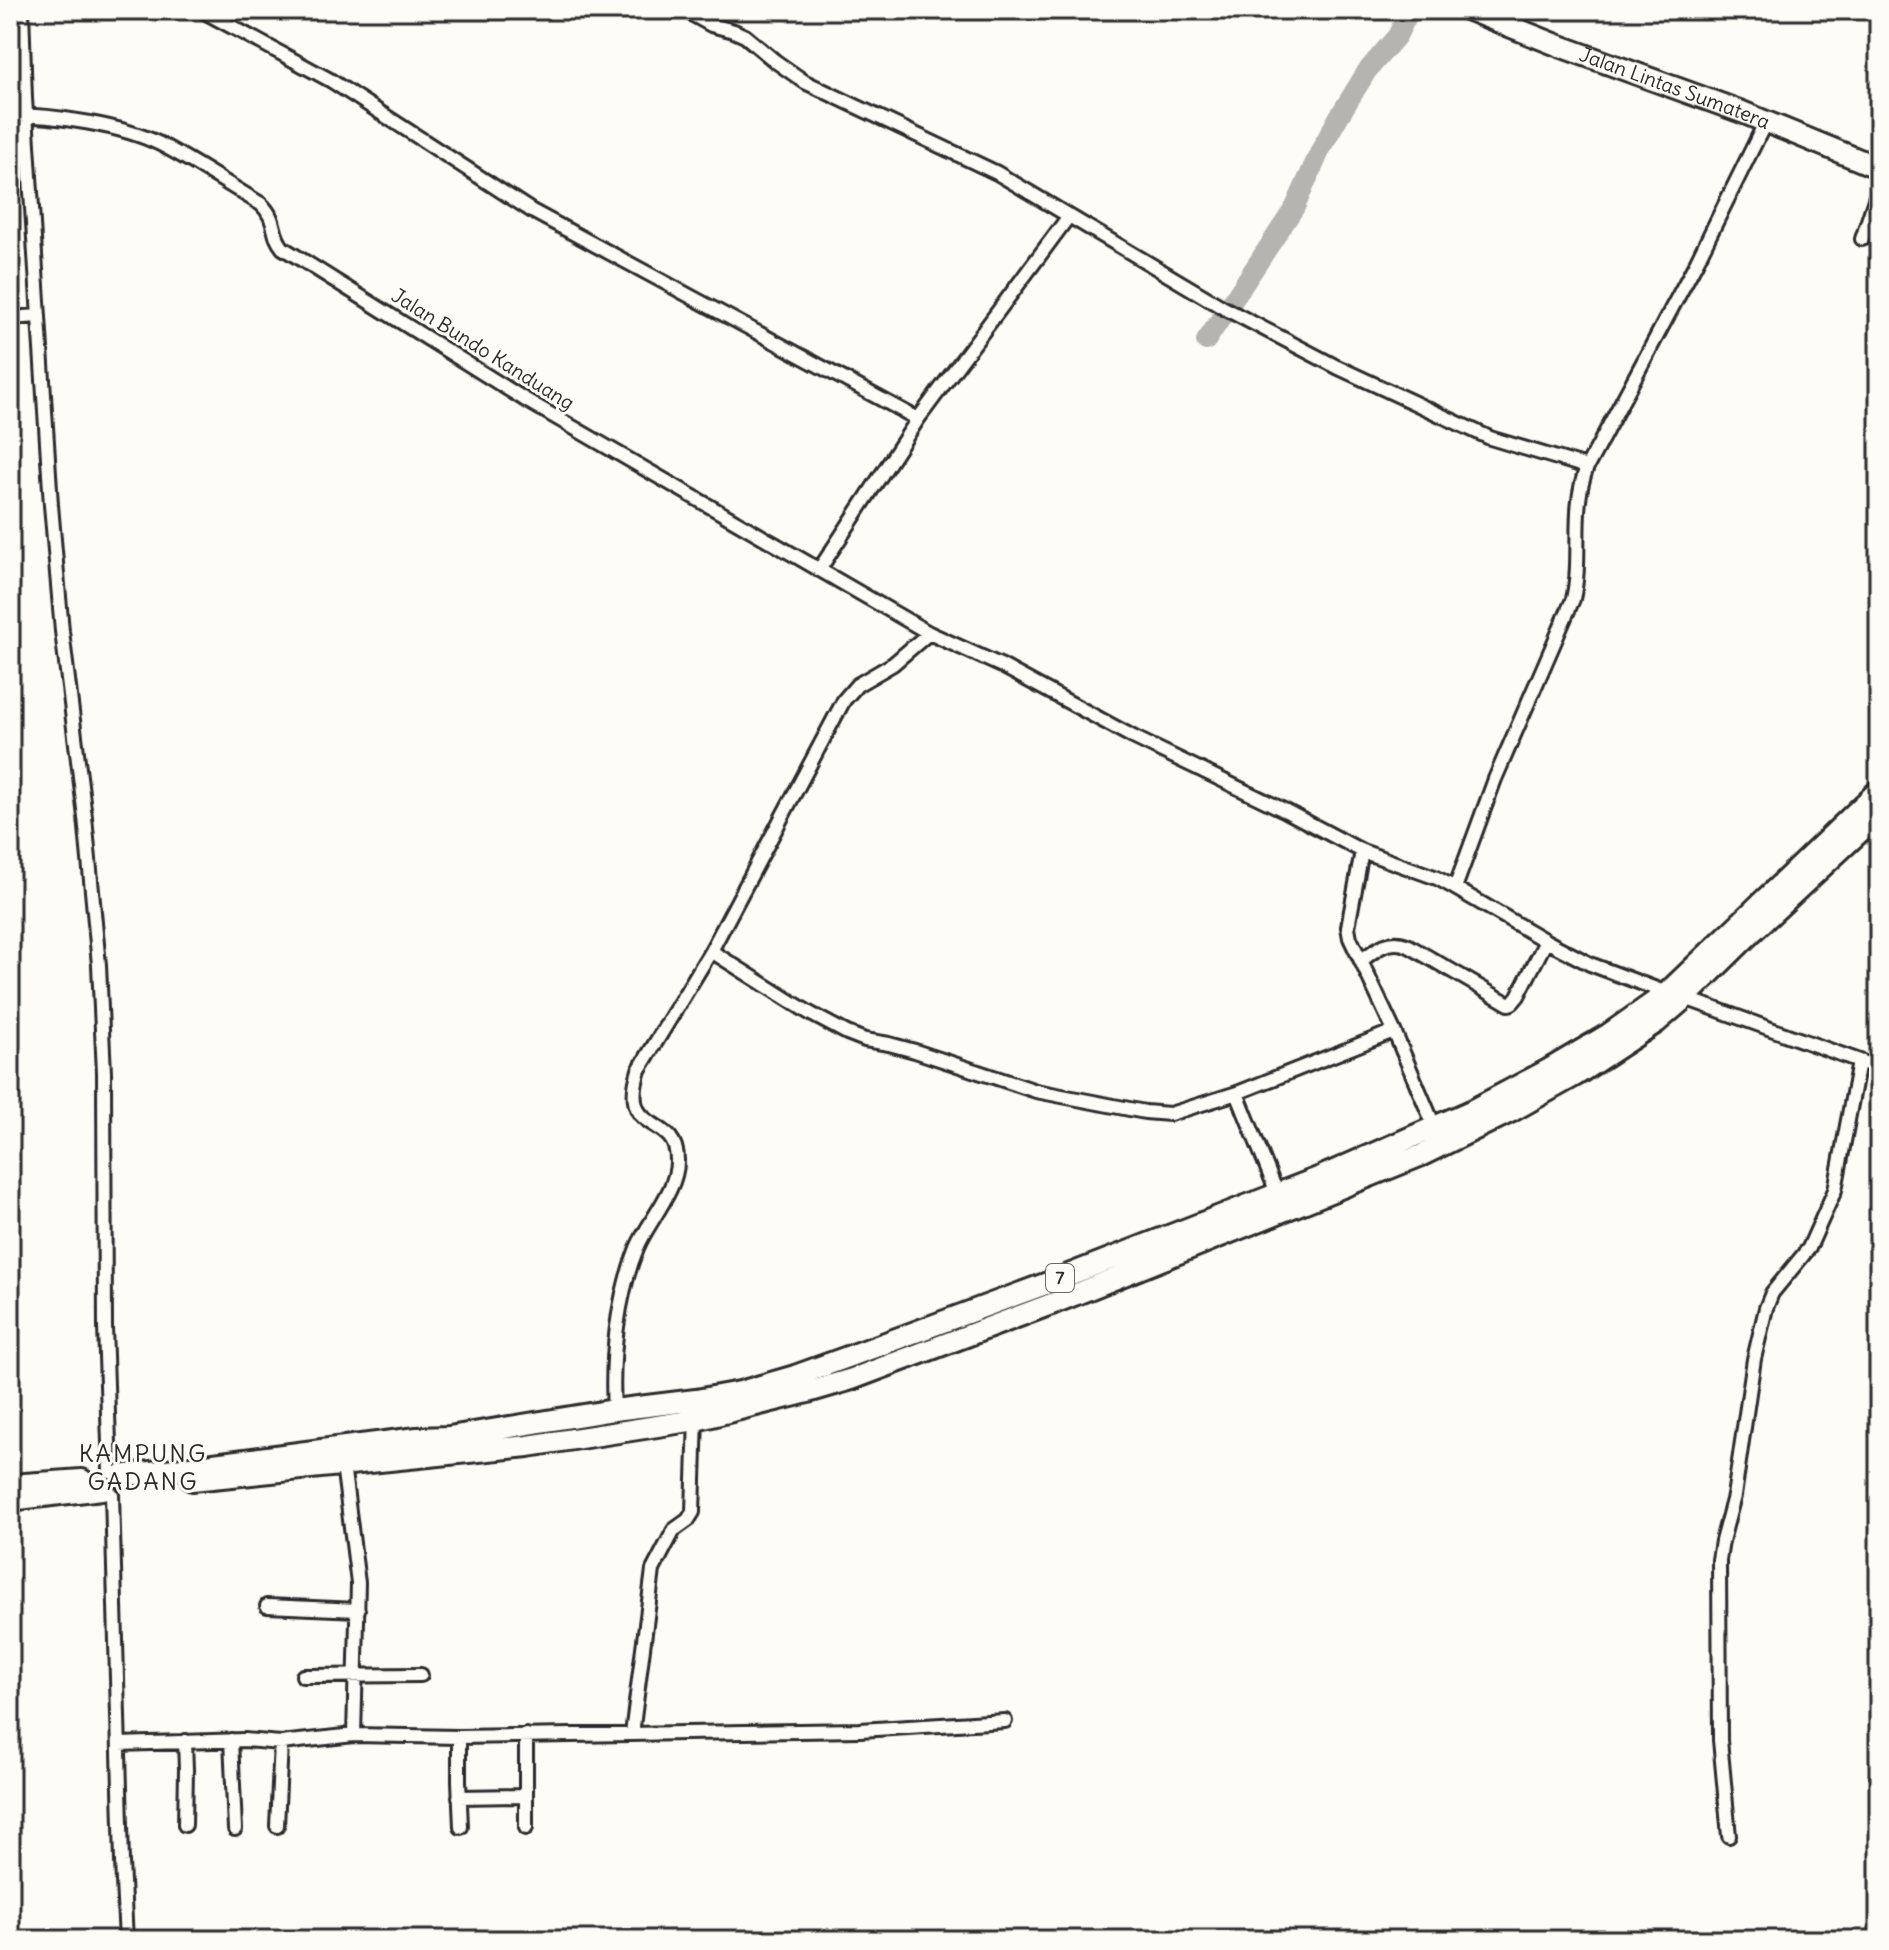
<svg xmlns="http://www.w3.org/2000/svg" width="1889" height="1950" font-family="Delius,sans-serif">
<rect width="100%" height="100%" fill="#fdfcf7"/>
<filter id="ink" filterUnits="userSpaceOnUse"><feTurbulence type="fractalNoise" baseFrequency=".0125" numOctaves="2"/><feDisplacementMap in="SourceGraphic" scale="16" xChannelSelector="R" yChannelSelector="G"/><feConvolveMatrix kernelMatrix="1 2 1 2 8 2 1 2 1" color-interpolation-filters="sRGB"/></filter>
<g filter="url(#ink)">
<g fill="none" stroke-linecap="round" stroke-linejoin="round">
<path stroke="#b5b4b1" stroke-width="20" d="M1206 341 1295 207 1321 149 1338 118 1367 71 1397 36 1410 10"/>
<defs>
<path id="minor" d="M22 10 25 98 51 505 62 631 85 817 99 965 104 1073 105 1327 110 1472
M201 10 330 80 532 211 918 419
M684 10 711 25 734 31 745 36 775 61 805 82 997 173 1222 307 1337 367 1490 438 1587 467
M10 115C53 115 122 125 160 144 195 162 227 184 261 204 278 220 270 233 283 248L524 399 929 633 1002 666 1133 737 1286 811 1362 851 1437 878 1455 888
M1862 239 1879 187
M10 318 39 316
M819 570 918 419 1069 216
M1546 941 1455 888 1495 779 1573 599C1583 555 1570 510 1587 467L1697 261 1766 121
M711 951 811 1014 847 1033 865 1040 889 1044 915 1051 1036 1091 1145 1112 1170 1114 1237 1093 1394 1031
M1361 961 1350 938 1348 927 1362 851
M1685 998 1879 1068
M1237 1093 1277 1193
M1435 1128 1394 1031 1361 961C1376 949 1390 937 1409 946L1509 1004 1512 1003 1518 996 1546 941 1590 964 1667 993
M614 1410C611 1358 617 1297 637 1248 648 1221 678 1190 677 1160 677 1112 618 1138 639 1070L711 951 844 700 857 685 893 664 929 633
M343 1464 358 1583 354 1735
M112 1494 122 1862 126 1940
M267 1606 358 1610
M303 1676 421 1675
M632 1734 653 1570 674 1530 688 1520 693 1512 696 1417
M526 1735V1828
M459 1737V1781L461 1827
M231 1740 235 1829
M185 1741 186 1770 185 1825
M119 1744 244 1740 281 1743 354 1735 459 1737 860 1730 1005 1721
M459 1797 526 1796
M277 1826 281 1743
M1729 1836 1720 1740 1719 1560 1722 1541 1734 1496 1754 1359 1766 1308 1772 1293 1809 1248 1835 1190 1859 1061"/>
<g id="primary">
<path id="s1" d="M1469 10 1557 45 1742 112 1879 168"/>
</g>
<path id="trunk" d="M120 1476 337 1448 417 1438 449 1437 614 1410 696 1400 740 1392 795 1376 845 1358 1048 1283 1323 1176 1469 1112 1548 1070 1609 1034 1667 993 1879 790
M192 1480 528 1446 696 1420 808 1392 852 1379 1054 1303 1422 1155 1512 1111 1576 1075 1657 1022 1685 998 1752 932 1879 814
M10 1485 82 1480
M10 1500 102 1489"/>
</defs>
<use href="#minor" stroke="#2b2b2b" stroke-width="18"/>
<use href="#primary" stroke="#2b2b2b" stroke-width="26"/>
<use href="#trunk" stroke="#2b2b2b" stroke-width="26"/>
<use href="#minor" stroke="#fdfcf7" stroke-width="12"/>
<use href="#primary" stroke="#fdfcf7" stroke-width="20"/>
<use href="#trunk" stroke="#fdfcf7" stroke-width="20"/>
</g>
</g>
<g text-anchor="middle" stroke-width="6" stroke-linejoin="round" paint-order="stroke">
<rect fill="#fdfcf7" stroke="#6a6a68" stroke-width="2" x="1046" y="1264" width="28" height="28" rx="6"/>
<g font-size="18" font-weight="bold" fill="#2b2b2b">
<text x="1060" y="1284">7</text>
</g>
<g font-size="20" fill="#2b2b2b" stroke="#fdfcf7">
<text dy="7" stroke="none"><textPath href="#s1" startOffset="220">Jalan Lintas Sumatera</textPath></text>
<text transform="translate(483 349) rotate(32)" y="7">Jalan Bundo Kanduang</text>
</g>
<g font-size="24" letter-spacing="2" fill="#2b2b2b" stroke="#fdfcf7">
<text x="143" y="1462">KAMPUNG<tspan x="143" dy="28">GADANG</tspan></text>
</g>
</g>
<rect width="1889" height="1950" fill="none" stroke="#fdfcf7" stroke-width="40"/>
<rect x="20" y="20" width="1849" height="1910" fill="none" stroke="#2b2b2b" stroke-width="3" filter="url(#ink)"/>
</svg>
